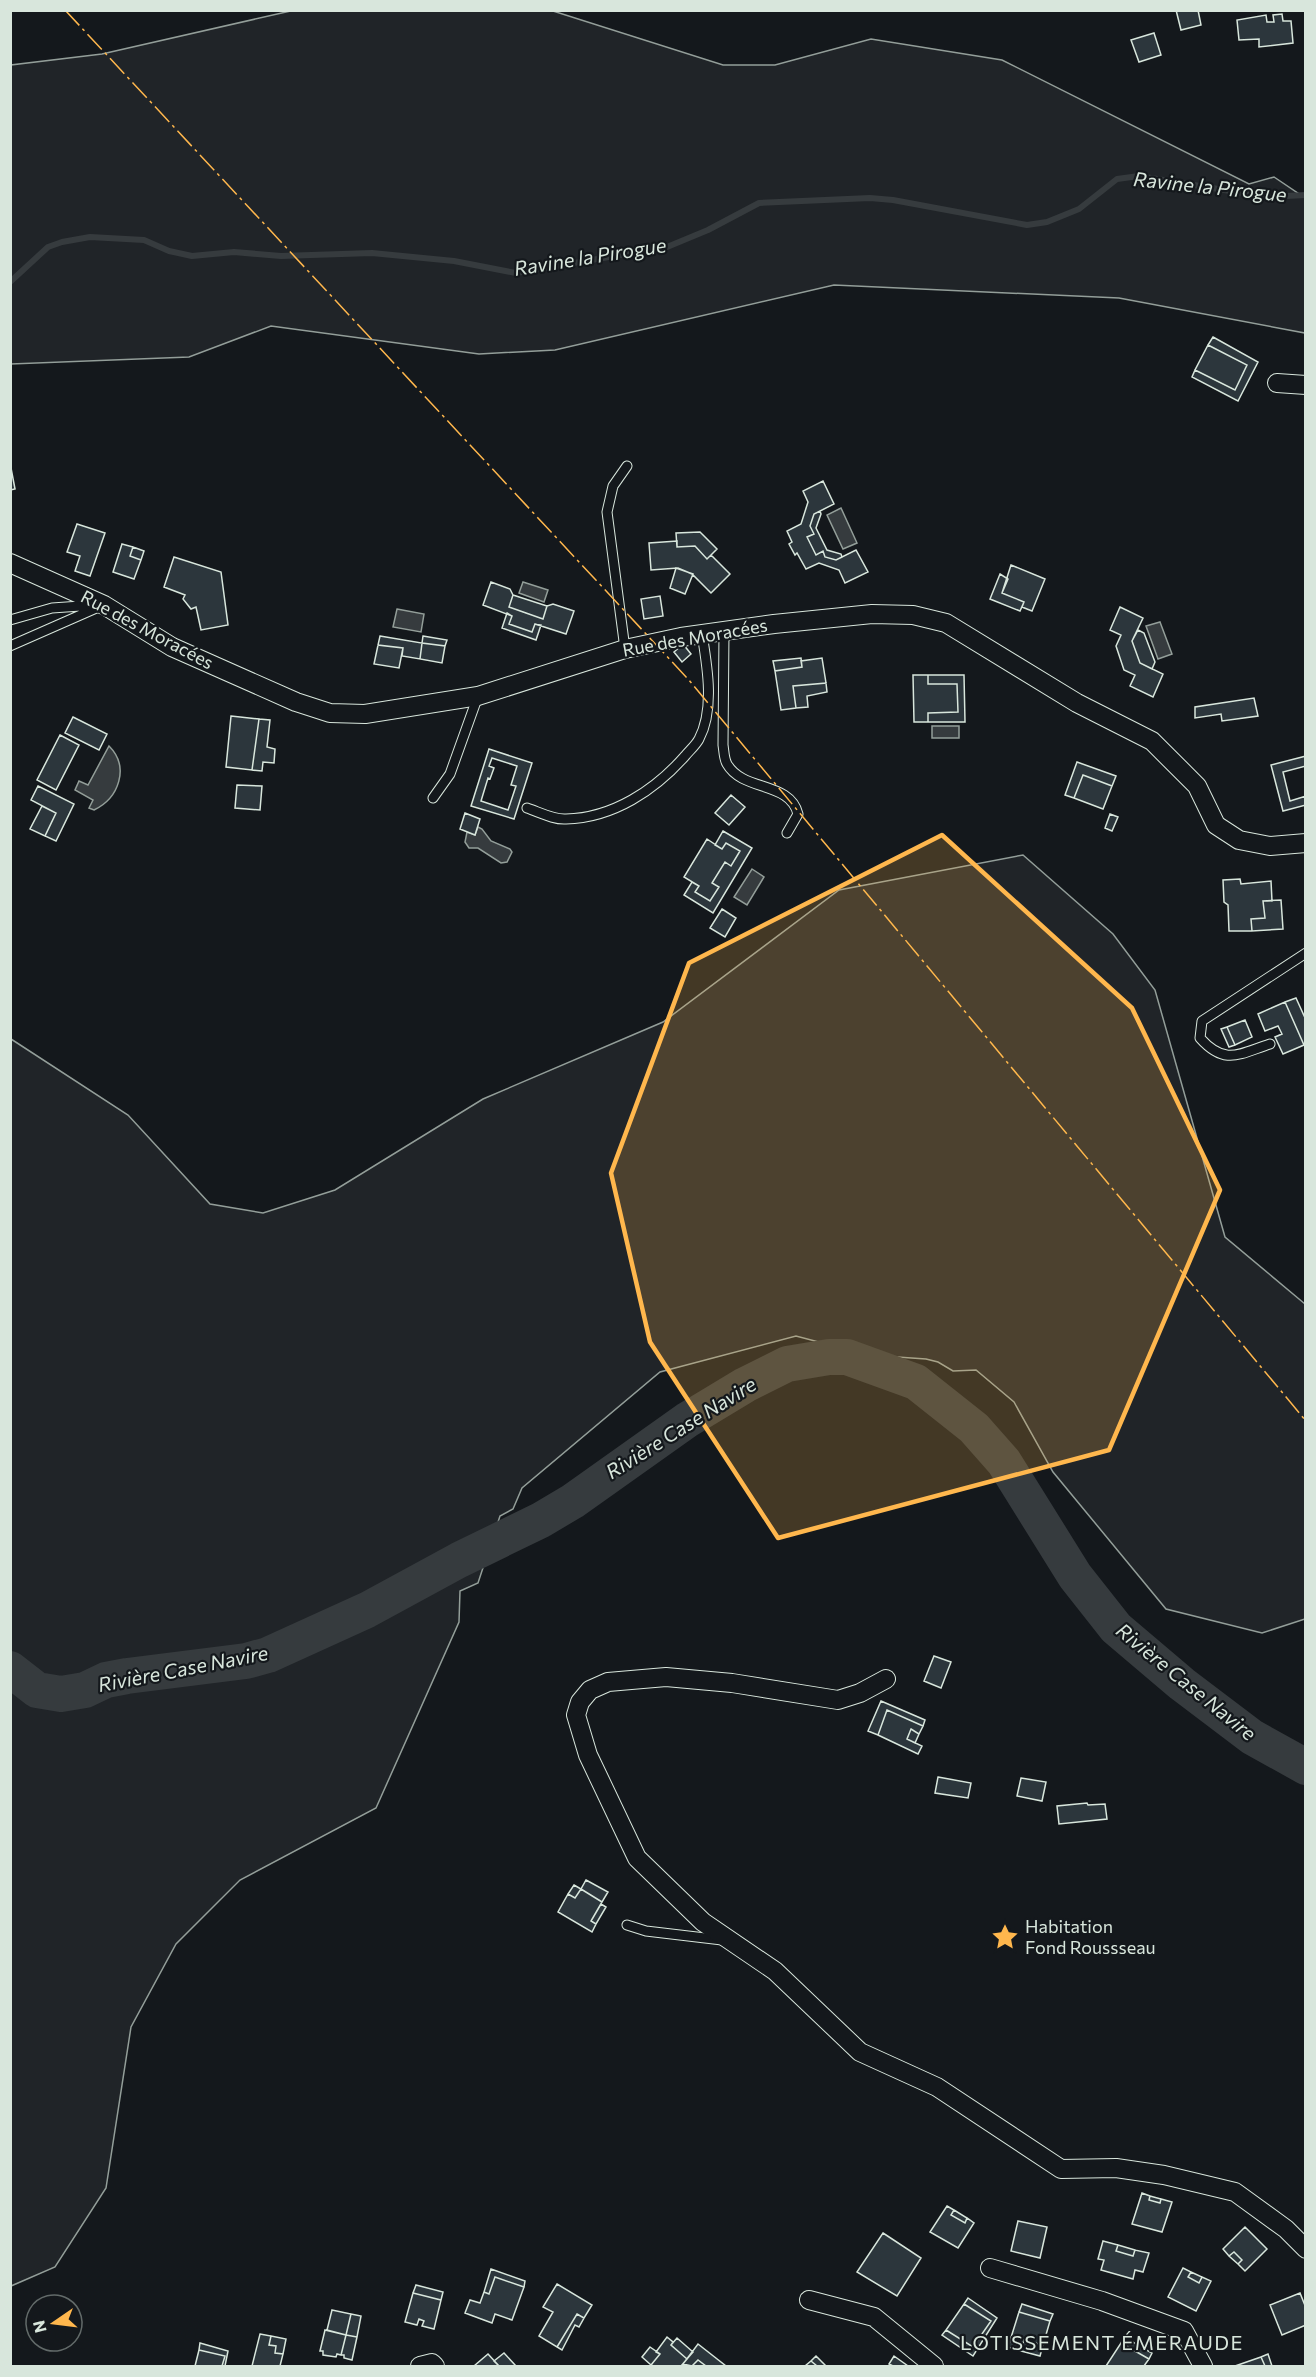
<svg xmlns="http://www.w3.org/2000/svg" width="1316" height="2377" font-family="Commissioner,sans-serif">
<rect width="100%" height="100%" fill="#14181c"/>
<path fill="#202428" stroke="#939e99" stroke-width="1.5" d="M295 10 553 11 723 65H775L871 39 1002 60 1249 184 1274 177 1305 198V333L1119 298 834 285 555 350 479 354 271 326 189 357 11 364V65L102 54Z
M1023 855 1113 934 1155 990 1225 1237 1305 1304V1619L1262 1633 1166 1609 1053 1472 1014 1402 976 1370 953 1371 938 1362 926 1359 868 1355 796 1336 660 1372 522 1488 513 1509 500 1516 478 1583 460 1591 459 1622 376 1808 240 1880 176 1944 131 2027 106 2188 55 2267 11 2286V1039L128 1115 210 1204 263 1213 335 1190 483 1099 663 1022 839 890Z"/>
<path fill="#363b3e" stroke="#939e99" stroke-width="1.5" d="M841 508 857 543 843 549 827 515Z
M523 582 548 590 544 602 519 593Z
M397 609 424 614 421 632 393 627Z
M1160 622 1172 654 1158 659 1146 626Z
M932 726H959V738H932Z
M109 746C130 767 119 798 94 810L89 808 93 800 75 790 79 781 88 785Z
M478 827 482 829 491 841 510 849 512 852 507 862 501 863 478 848H469L465 842 467 832 475 835Z
M752 869 764 877 747 905 734 897Z"/>
<g fill="none" stroke-linecap="round" stroke-linejoin="round">
<path stroke="#363b3e" stroke-width="6" d="M10 282 48 247 62 242 90 237 144 240 169 251 192 256 234 252 281 256 372 253 454 261 516 273 667 247 708 230 759 203 870 198 893 200 1027 225 1047 222 1079 209 1117 179 1139 176 1267 197 1306 195"/>
<path stroke="#363b3e" stroke-width="36" d="M10 1669 37 1690 61 1694 85 1690 106 1680 127 1676 246 1661 268 1655 367 1610 459 1560 541 1520 573 1501 687 1420 745 1385 787 1364 829 1357H847L916 1382 974 1428 1004 1462 1075 1576 1116 1628 1182 1684 1252 1737 1306 1767"/>
</g>
<path fill="#2c363c" stroke="#d8e6dc" stroke-width="1.5" fill-rule="evenodd" d="M1176 10H1198L1201 25 1181 30Z
M1282 14 1283 21H1291L1293 43 1259 47V39L1239 40 1237 20 1266 15 1267 22H1274L1273 15Z
M1154 33 1161 55 1139 62 1131 40Z
M1213 337 1258 362 1238 401 1192 377 1195 370 1235 390 1247 365 1208 345Z
M1208 345 1247 365 1235 390 1195 370Z
M11 468 15 489 10 490V469Z
M823 481 834 504 814 514 810 526 814 534 807 537 816 555 823 551 825 557 836 560 856 550 868 572 845 583 839 570 819 563 806 569 797 553 795 555 789 544 792 542 787 531 801 524 808 502 803 491Z
M820 511 821 514 816 528 827 550 841 554 842 557 836 560 825 557 823 551 816 555 807 537 814 534 810 526 814 514Z
M77 524 105 533 90 576 75 571 80 556 67 552Z
M700 532 717 549 707 559 695 546 677 547 676 533Z
M677 541V547L695 546 707 559 711 555 730 574 711 593 692 574 678 568 651 570 649 543Z
M122 544 133 547 130 556 141 560 134 579 113 572Z
M133 547 144 551 141 560 130 556Z
M174 557 221 572 228 625 201 630 196 607 191 609 183 599 185 595 164 587Z
M1011 565 1045 579 1032 611 1022 607 1024 602 1002 593Z
M676 568 693 574 685 594 670 588Z
M1000 574 1008 579 1002 593 1024 602 1020 611 990 599Z
M491 582 510 589 513 595 509 607 543 619 547 606 553 604 574 611 566 634 535 624 532 632 509 624 512 616 483 605Z
M513 595 547 606 543 619 509 607Z
M660 596 663 616 644 619 641 599Z
M1120 607 1143 618 1132 641 1140 663 1163 674 1153 697 1130 686 1135 675 1124 670 1116 646 1121 635 1110 630Z
M507 613 512 616 509 624 532 632 535 624 541 625 536 640 502 628Z
M1138 630 1144 633 1155 662 1152 669 1140 663 1132 641Z
M380 636 422 643 420 659 402 656 403 648 378 645Z
M423 636 447 640 445 646 422 643Z
M422 643 445 646 442 663 420 659Z
M683 644 691 654 682 662 674 652Z
M378 645 403 648 399 668 374 664Z
M801 658 802 667 775 671 773 661Z
M822 658 826 683 793 686 796 708 781 710 775 671 802 667 801 661Z
M913 675H928V684H957L958 712 928 713V722H914Z
M928 675H964L965 722H928V713L958 712 957 684H928Z
M826 683 827 692 807 696 808 707 796 708 793 686Z
M1254 698 1258 716 1222 721 1221 714 1195 718V707Z
M231 716 259 719 252 770 226 767Z
M73 717 107 734 99 750 65 733Z
M259 719 270 720 267 747 275 749 274 763 263 762 262 771 252 770Z
M60 735 79 745 56 790 37 780Z
M489 749 532 763 514 819 471 806ZM492 758 517 766 511 785 516 786 508 810 481 801 488 778 490 779 494 768 489 766Z
M1306 756V766L1283 772 1290 801 1306 796V805L1283 811 1271 765Z
M1077 762 1116 776 1112 786 1083 775 1074 798 1065 795Z
M1083 775 1112 786 1103 809 1074 798Z
M237 785 262 786 260 810 235 808Z
M38 786 74 804 56 841 45 836 56 813 31 800Z
M731 795 745 807 729 825 715 813Z
M42 806 56 813 45 836 30 829Z
M465 813 480 819 475 835 460 829Z
M1110 814 1118 817 1112 831 1105 828Z
M723 831 752 848 713 913 684 895 692 882 699 886 695 892 710 901 719 887 712 883 725 862 731 866 740 851 726 843 722 849 715 845Z
M707 839 722 849 726 843 740 851 731 866 725 862 712 883 719 887 710 901 695 892 699 886 684 877Z
M1240 879 1241 884 1271 881 1272 901H1263L1265 918 1251 919 1252 931H1229L1228 905 1224 902 1223 880Z
M1281 900 1283 929 1252 931 1251 919 1265 918 1263 901Z
M722 909 736 918 725 937 710 928Z
M1296 998 1306 1020V1044L1304 1045 1285 1002Z
M1285 1002 1304 1045 1283 1054 1275 1037 1282 1034 1278 1026 1265 1031 1258 1014Z
M1245 1020 1252 1037 1235 1045 1227 1027Z
M1227 1027 1235 1045 1229 1047 1221 1029Z
M934 1656 951 1662 941 1688 924 1681Z
M881 1701 925 1720 923 1726 887 1710 878 1735 868 1731Z
M887 1710 923 1726 919 1734 911 1729 907 1739 922 1746 918 1754 878 1735Z
M911 1729 919 1734 915 1743 907 1739Z
M938 1777 971 1783 968 1798 935 1793Z
M1021 1778 1046 1782 1042 1801 1017 1796Z
M1087 1803 1088 1805 1105 1804 1107 1819 1059 1824 1057 1806Z
M586 1880 608 1892 602 1902 581 1889Z
M574 1885 581 1889 575 1898 568 1894Z
M581 1889 602 1902 591 1921 596 1924 592 1932 558 1912 568 1894 575 1898Z
M601 1904 606 1907 596 1924 591 1921Z
M1142 2193 1150 2196 1149 2200 1160 2203 1161 2199 1172 2202 1162 2232 1132 2224Z
M1150 2196 1161 2199 1160 2203 1149 2200Z
M947 2206 954 2210 951 2215 965 2223 967 2218 974 2223 958 2248 930 2232Z
M954 2210 967 2218 965 2223 951 2215Z
M1018 2221 1047 2227 1040 2258 1011 2251Z
M1245 2227 1267 2249 1245 2271 1238 2264 1242 2260 1234 2252 1229 2256 1223 2249Z
M883 2233 921 2258 897 2296 857 2272Z
M1103 2241 1118 2245 1116 2251 1133 2256 1135 2250 1149 2253 1143 2272 1135 2270 1133 2279 1101 2270 1104 2260 1098 2259Z
M1118 2245 1135 2250 1133 2256 1116 2251Z
M1234 2252 1242 2260 1238 2264 1229 2256Z
M1183 2268 1191 2272 1188 2277 1199 2283 1202 2277 1211 2281 1196 2311 1168 2297Z
M491 2269 525 2281 524 2287 495 2277 489 2294 484 2292Z
M1191 2272 1202 2277 1199 2283 1188 2277Z
M495 2277 524 2287 512 2320 495 2314 492 2323 465 2313 470 2300 480 2303 484 2292 489 2294Z
M557 2284 592 2305 584 2318 577 2314 557 2347 539 2336 553 2312 543 2307Z
M416 2285 443 2292 441 2300 413 2293Z
M413 2293 441 2300 434 2329 422 2326 424 2321 419 2319 417 2325 405 2322Z
M1300 2293 1306 2308V2325L1282 2335 1270 2305Z
M968 2298 997 2318 973 2356 942 2335 946 2330 973 2347 991 2321 964 2304Z
M964 2304 991 2321 973 2347 946 2330Z
M1022 2304 1053 2314 1050 2321 1019 2312Z
M332 2310 351 2314 346 2335 327 2330Z
M1019 2312 1050 2321 1043 2345 1024 2340 1021 2351 1008 2347Z
M351 2314 361 2316 357 2337 346 2335Z
M577 2314 584 2318 579 2327 575 2325 562 2350 557 2347Z
M325 2330 346 2335 341 2355 337 2354 336 2357 323 2355V2351H320Z
M260 2334 271 2336 269 2345 276 2346 275 2353 283 2354 280 2366H252Z
M346 2335 357 2337 352 2360 344 2358V2355H341Z
M271 2336 286 2339 283 2354 275 2353 276 2346 269 2345Z
M667 2337 673 2342 671 2345 687 2359 681 2366H653L651 2365 660 2354 656 2352Z
M1124 2337 1152 2353 1149 2359 1121 2343Z
M677 2338 693 2352 687 2359 671 2345Z
M1024 2340 1043 2345 1040 2356 1021 2351Z
M200 2343 228 2351 225 2366H222L225 2356 199 2350Z
M1121 2343 1149 2359 1144 2366H1106Z
M698 2344 726 2366H706L698 2360 692 2366 683 2364Z
M650 2347 660 2354 651 2365 642 2357Z
M199 2350 225 2356 222 2366H195Z
M504 2353 516 2366H499L494 2361Z
M488 2354 499 2366H474Z
M1268 2354 1272 2366H1265L1261 2357Z
M816 2356 826 2366H817L811 2361Z
M894 2356 908 2366H893L889 2364Z
M1261 2357 1265 2366H1235Z
M698 2360 706 2366H692Z
M811 2361 817 2366H805Z"/>
<g fill="none" stroke-linecap="round" stroke-linejoin="round">
<defs>
<path id="service" d="M10 620 52 608 95 605
M724 632 723 745C724 751 724 759 727 764 743 792 790 781 798 814L787 833
M10 646 101 606
M625 649 607 512 613 486 627 466
M433 798 450 774 478 696
M527 808C539 812 554 820 566 819 613 818 655 790 685 756 689 751 696 745 699 739 715 709 707 665 702 634
M1270 1044C1239 1054 1225 1066 1200 1038L1202 1021 1306 953
M627 1925 646 1931 722 1940"/>
<path id="minor" d="M1277 383 1306 385
M10 563 104 605 172 647 296 702 330 713 365 714 478 696 625 649 681 637 774 624 872 614 913 615 946 623 1077 703 1152 741 1197 786 1216 825 1239 840 1270 846 1306 843
M886 1679 860 1693 838 1700 732 1683 666 1677 608 1682 590 1690 580 1702 576 1715 588 1755 637 1858 703 1922 775 1971 860 2052 937 2087 1061 2169 1116 2168 1164 2175 1235 2192 1286 2229 1306 2249
M990 2268 1102 2301 1184 2331 1203 2366
M809 2300 874 2317 934 2366
M420 2366 432 2363 435 2366"/>
</defs>
<use href="#service" stroke="#d8e6dc" stroke-width="11"/>
<use href="#minor" stroke="#d8e6dc" stroke-width="20"/>
<use href="#service" stroke="#14181c" stroke-width="9"/>
<use href="#minor" stroke="#14181c" stroke-width="18"/>
<path stroke="#ffb74d" stroke-width="1.5" stroke-dasharray="21 4.5 3 4.5" stroke-linecap="butt" d="M65 10 688 679 1306 1421"/>
</g>
<path fill="#ffb74d" fill-opacity="0.2" stroke="#ffb74d" stroke-width="4.5" stroke-linejoin="round" d="M942 835 1132 1008 1220 1190 1109 1450 778 1538 650 1342 611 1173 689 963Z"/>
<defs>
<symbol id="sight-bare" viewBox="-9 -9 18 18"><path d="M0-6L1.8-2.2L6-1.7L2.9 1.2L3.7 5.4L0 3.3L-3.7 5.4L-2.9 1.2L-6-1.7L-1.8-2.2Z" fill="#ffb74d" stroke="#14181c" stroke-width="2.5" paint-order="stroke"/></symbol>
</defs>
<g fill-rule="evenodd">
<use href="#sight-bare" x="986" y="1918" width="38" height="38"/>
</g>
<g text-anchor="middle" stroke-width="4.5" stroke-linejoin="round" paint-order="stroke">
<g font-size="18" fill="#d8e6dc" stroke="#14181c">
<text transform="translate(147 630) rotate(28)" y="6">Rue des Moracées</text>
<text transform="translate(695 638) rotate(-10)" y="6">Rue des Moracées</text>
</g>
<g font-size="18" fill="#d8e6dc" stroke="#14181c" text-anchor="start">
<text x="1025" y="1933">Habitation<tspan x="1025" dy="21">Fond Roussseau</tspan></text>
</g>
<g font-size="20" font-style="italic" fill="#d8e6dc" stroke="#14181c">
<text transform="translate(1210 187) rotate(6)" y="7">Ravine la Pirogue</text>
<text transform="translate(590 257) rotate(-9)" y="7">Ravine la Pirogue</text>
<text transform="translate(681 1428) rotate(-32)" y="7">Rivière Case Navire</text>
<text transform="translate(183 1669) rotate(-11)" y="7">Rivière Case Navire</text>
<text transform="translate(1186 1682) rotate(39)" y="7">Rivière Case Navire</text>
</g>
<g font-size="20" letter-spacing="1.5" fill="#d8e6dc" stroke="#14181c">
<text x="1102" y="2350">LOTISSEMENT ÉMERAUDE</text>
</g>
</g>
<rect width="1316" height="2377" fill="none" stroke="#d8e6dc" stroke-width="24"/>
<g transform="translate(54 2323) rotate(256)"><circle r="28" fill="#14181c" stroke="#626a69" stroke-width="1.5"/>
<path d="M0-4.5L10 22L0 15L-10 22Z" fill="#ffb74d"/>
<text y="-9" font-size="16" font-weight="bold" text-anchor="middle" fill="#d8e6dc">N</text>
</g>
</svg>
